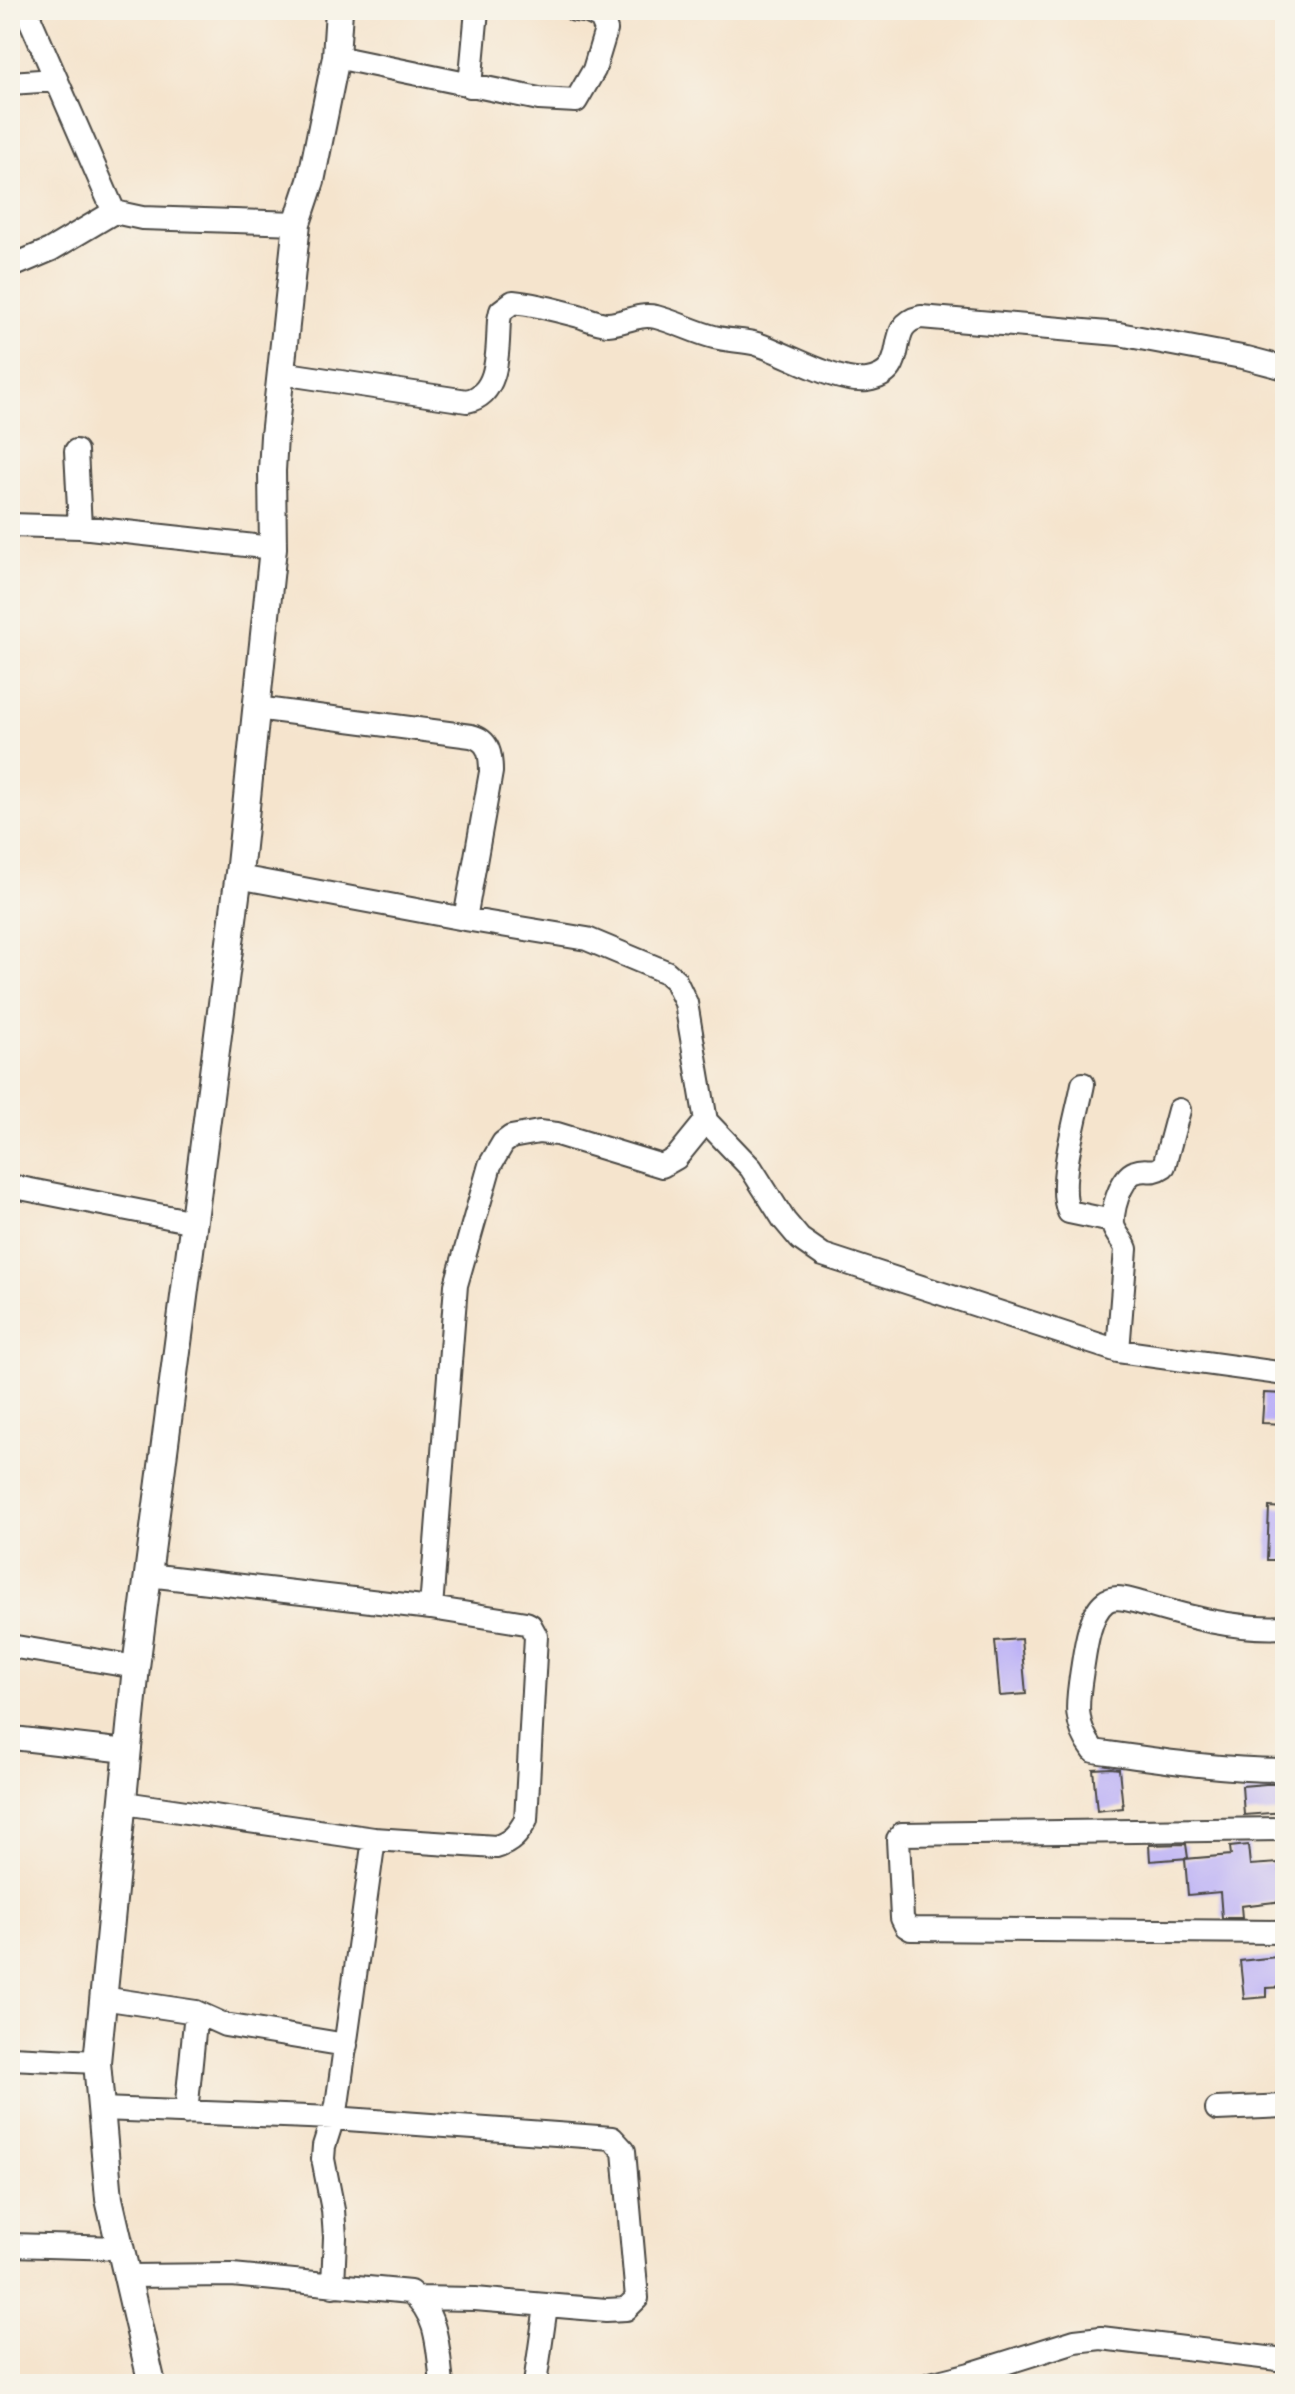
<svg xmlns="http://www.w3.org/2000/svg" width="1295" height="2394" font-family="Mali,sans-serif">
<rect width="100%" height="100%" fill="#f7f3e8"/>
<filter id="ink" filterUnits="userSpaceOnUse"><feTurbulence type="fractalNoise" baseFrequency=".0125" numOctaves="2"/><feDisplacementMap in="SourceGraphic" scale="16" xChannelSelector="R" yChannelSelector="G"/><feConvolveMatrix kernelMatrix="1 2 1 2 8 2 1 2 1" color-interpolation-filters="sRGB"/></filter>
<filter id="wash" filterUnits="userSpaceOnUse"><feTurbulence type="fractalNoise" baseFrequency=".006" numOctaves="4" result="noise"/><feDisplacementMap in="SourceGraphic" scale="32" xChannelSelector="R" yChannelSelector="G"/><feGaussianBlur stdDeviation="1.8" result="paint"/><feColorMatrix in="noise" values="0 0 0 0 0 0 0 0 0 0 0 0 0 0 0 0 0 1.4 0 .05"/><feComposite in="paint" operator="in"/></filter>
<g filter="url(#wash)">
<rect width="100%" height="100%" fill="#f5e4cd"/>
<g id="blocks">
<path fill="#b7acf8" d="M1264 1393 1285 1394V1424L1262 1423Z
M1269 1507 1285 1508V1560H1267Z
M1021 1639 1026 1694 1000 1696 995 1641Z
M1111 1768 1119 1769 1123 1808 1097 1811 1093 1769Z
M1266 1784H1285V1812L1244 1815 1242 1786Z
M1186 1844 1188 1858 1150 1861 1149 1845Z
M1248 1845 1250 1865 1279 1863 1283 1901 1241 1906 1242 1918H1222L1220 1892 1188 1895 1185 1859 1231 1855 1230 1847Z
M1285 1956V1987L1267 1988V1997L1244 1999 1240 1961Z"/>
</g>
</g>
<g filter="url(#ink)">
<use href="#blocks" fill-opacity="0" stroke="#494743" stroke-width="2"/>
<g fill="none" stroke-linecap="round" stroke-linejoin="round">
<defs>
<path id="minor" d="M26 10 114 212 142 218 297 223
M336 57 539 99 576 101 594 70 606 30 601 18 588 12 575 10
M10 83 55 80
M470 86 477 10
M10 267 50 250 114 212
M281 373 467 401C501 394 497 348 499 320L501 311 513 302C535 304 557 310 579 316 588 319 599 324 608 324 625 323 638 313 656 317 676 322 694 332 714 337 728 341 743 340 757 344 786 353 837 384 867 380 915 372 881 325 921 317L1119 334 1247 358 1285 368
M76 451 80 527
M10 525 80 527 273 548
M256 708 471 736C489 740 491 755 491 772L465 919
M238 877 465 919 587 939 666 972 675 980 686 1003 706 1121 751 1168 784 1220 800 1239 823 1255 1118 1351 1285 1374
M1083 1084C1077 1116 1056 1184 1069 1212L1112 1221
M10 1186 194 1222
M1118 1351 1126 1249C1123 1240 1117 1236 1114 1228 1109 1215 1121 1177 1135 1172 1147 1167 1151 1175 1164 1166L1179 1110
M148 1575 431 1608
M1285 1627C1235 1630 1188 1617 1141 1603 1130 1600 1115 1594 1105 1602 1089 1614 1085 1651 1082 1670 1077 1702 1073 1724 1094 1751 1157 1760 1221 1770 1285 1770
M10 1646 136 1667
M13 1738 127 1751
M124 1803 374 1839 496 1847C512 1842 518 1834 526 1820L536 1636 530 1625 526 1623 431 1608 456 1285 490 1165 503 1143 511 1137 539 1132 557 1134 662 1166 676 1158 706 1121
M1285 1829 902 1834 898 1839 902 1918 906 1926 911 1929 1285 1932
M102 1998 196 2012 225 2025 346 2045
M10 2058 97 2062
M101 2109 333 2118 612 2138 624 2151 637 2298 626 2309 606 2310 475 2299 417 2298
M1217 2109 1285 2106
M186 2113 196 2012
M10 2245 121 2248
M127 2276 232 2275 410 2292C439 2313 438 2352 442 2384
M333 2286 335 2237 333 2210 323 2159 324 2146 337 2105 374 1839
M535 2384 546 2306
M930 2384 970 2374 1075 2341 1101 2338 1285 2360"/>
<path id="tertiary" d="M152 2384 109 2199 97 2062 136 1667 240 865 273 548 272 471 274 436 297 223 311 181 336 57 339 10"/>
</defs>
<use href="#minor" stroke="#494743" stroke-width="26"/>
<use href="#tertiary" stroke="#494743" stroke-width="30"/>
<use href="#minor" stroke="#fff" stroke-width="22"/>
<use href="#tertiary" stroke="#fff" stroke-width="26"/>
</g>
</g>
<rect width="1295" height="2394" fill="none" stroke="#f7f3e8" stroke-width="40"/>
</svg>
